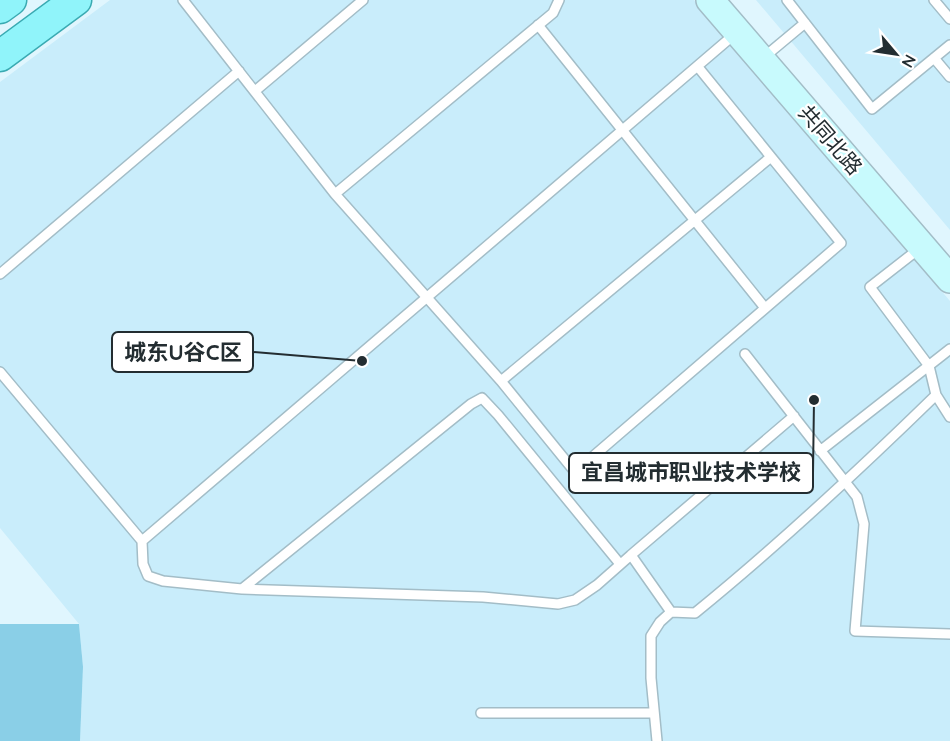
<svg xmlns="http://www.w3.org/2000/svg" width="950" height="741" font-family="Quicksand,'Noto Sans SC',sans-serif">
<rect width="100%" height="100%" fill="#e0f6fe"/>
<path fill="#c9edfb" d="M110 0H694L950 301V741H80L83 667 79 624 0 528V82Z
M756 0H950V230Z"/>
<path fill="#8acfe7" d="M0 624H79L83 667 80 741H0Z"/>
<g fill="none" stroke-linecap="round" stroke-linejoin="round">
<defs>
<path id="lane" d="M183 0 335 194 501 381 575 472 841 243 698 67
M787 0 872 109 950 45
M934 0 950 19
M538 25 765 308
M763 58 805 23
M934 58 950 77
M255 91 363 0
M335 194 553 13 559 0
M920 248 870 287 929 366 936 395 950 417
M0 274 239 71
M745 354 857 497 864 524 855 631 950 634
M0 372 142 541 736 33
M501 381 771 157
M794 416 631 555 671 612 695 613C780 544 858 471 936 395
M820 451 950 349
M142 541 143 564 148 576 163 581 242 589 483 597 558 604 575 600 597 585 631 555
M242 589 471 404 482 398 498 415 620 564
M481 713H654
M657 741 651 678V636L660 622 671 612"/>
<path id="secondary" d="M710 0 950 279"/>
<path id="primary" d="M0 8 11 0
M0 56 76 0"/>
</defs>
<use href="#lane" stroke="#a3bdc7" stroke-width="12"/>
<use href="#secondary" stroke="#a3bdc7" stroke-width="30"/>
<use href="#primary" stroke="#3aaab2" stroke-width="33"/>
<use href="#lane" stroke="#fff" stroke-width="9"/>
<use href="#secondary" stroke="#c8fafd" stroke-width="27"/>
<use href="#primary" stroke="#90f4fa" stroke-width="30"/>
</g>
<g text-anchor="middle" stroke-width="4.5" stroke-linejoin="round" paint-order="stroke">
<g font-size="21" fill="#232d31" stroke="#fff">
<text transform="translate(830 140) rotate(49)" y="7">共同北路</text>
</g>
</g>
<path fill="none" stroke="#232d31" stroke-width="2" d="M362 361L253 352M814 400L813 473"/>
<g fill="#232d31" stroke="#fff" stroke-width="2">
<circle cx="362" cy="361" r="6"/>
<circle cx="814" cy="400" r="6"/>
</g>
<g fill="#fff" stroke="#232d31" stroke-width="2">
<rect x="112" y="332" width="141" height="40" rx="6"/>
<rect x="569" y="453" width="244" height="40" rx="6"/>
</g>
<g font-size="22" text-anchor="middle" font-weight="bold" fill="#232d31">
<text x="183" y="360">城东U谷C区</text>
<text x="691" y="480">宜昌城市职业技术学校</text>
</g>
<g transform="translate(896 54) rotate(119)" stroke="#ffffff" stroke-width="4.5" paint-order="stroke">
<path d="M0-4.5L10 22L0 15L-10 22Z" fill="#232d31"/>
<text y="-9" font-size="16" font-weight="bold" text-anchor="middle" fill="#232d31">N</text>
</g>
</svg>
